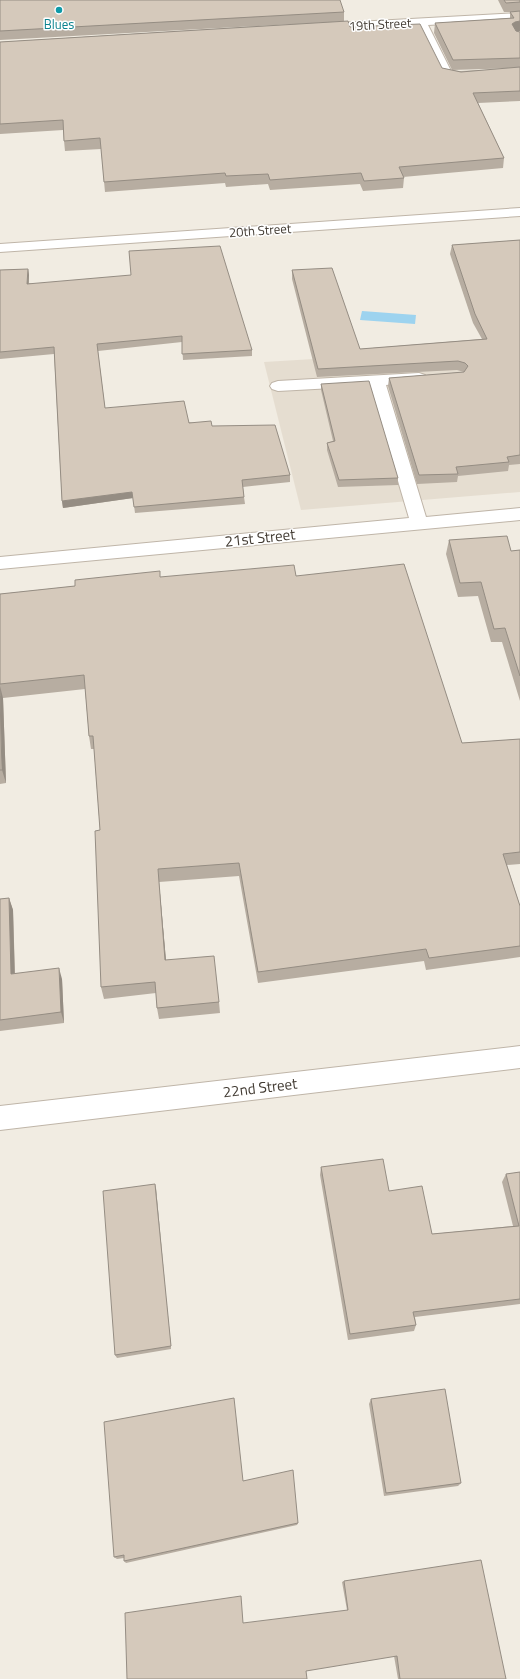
<svg xmlns="http://www.w3.org/2000/svg" width="520" height="1679" font-family="'Titillium Web',sans-serif">
<rect width="100%" height="100%" fill="#f1ece2"/>
<path fill="#e5ddd0" d="M481 349 520 441V492L301 510 264 362Z"/>
<path fill="#9dd3ef" d="M362 311 416 315 415 324 360 320Z"/>
<g fill="none" stroke-linecap="round" stroke-linejoin="round">
<defs>
<path id="minor" d="M520 13V19L428 25 451 71 460 72 520 69V77L460 80 442 77 417 25 320 30 314 27 320 24Z
M520 208V216L0 252V244Z
M419 373 425 375 427 378 425 381 386 385 426 517 520 508V520L0 569V557L409 518 370 386 278 391 272 389 270 386 272 383 278 381Z
M520 1046V1068L0 1130V1106Z"/>
</defs>
<use href="#minor" stroke="#bfb5a8" stroke-width="2"/>
<use href="#minor" fill="#fff" fill-rule="evenodd"/>
</g>
<path fill="#b7ada1" d="M0 0 344 12V21L350 27 442 68 461 72 514 68 452 70 434 33 435 23 510 18V12H504L498 0H520V31H517L520 32V101L478 103 504 158 503 168 403 177 404 178 403 188 363 191 360 184 270 190 268 184 226 187 225 183 105 192 101 149 65 151 63 130 0 134V42L294 24 0 40Z
M520 240V464L509 465 508 471 458 476 457 482 417 484 388 386 389 378 464 372 457 370 317 377 292 279V270L360 349 482 339 473 323 450 254 452 245Z
M28 269 29 275V283L252 350V356L183 360 182 342 98 351 105 408 212 426 290 475V482L243 487 244 497 245 504 135 513 133 498 63 508 62 501 54 354 0 359V270Z
M321 384 398 478V485L338 487 327 450V443L333 441 321 390Z
M449 540 511 551 520 550V701L502 642H491L478 596 458 597 446 554Z
M296 576 462 743 520 739V864L507 865 520 906V957L426 970 424 961 258 983 239 876 159 882 166 960 219 1002 220 1013 159 1019 157 1008 156 993 104 999 101 987 100 830 94 749H91L89 736 85 689 3 698 6 783 0 784V594L160 577Z
M9 898 13 910 15 973 62 979 64 1023 0 1031V899Z
M321 1167 389 1191 432 1234 513 1226 502 1182 506 1174 520 1172V1304L415 1317 416 1325 414 1331 348 1340 320 1175Z
M155 1184 171 1349 117 1358 115 1355Z
M371 1399 461 1483 458 1486 384 1496 369 1404Z
M243 1481 298 1523 297 1525 126 1563 124 1561V1558L117 1559 114 1557Z
M344 1581 506 1679H398L394 1656 347 1610 342 1582Z"/>
<path fill="#958d83" d="M520 21V31L514 32 512 24 515 22Z
M28 269 29 275 28 290 27 284Z
M132 492 133 498 63 508 62 501Z
M0 686 3 698 6 783 2 770Z
M158 869 159 882 167 972 165 960Z
M9 898 13 910 15 986 11 974Z
M59 968 62 979 64 1023 61 1012Z
M155 1184 156 1188 171 1349V1346Z"/>
<path fill="#d5c9bb" stroke="#958d83" d="M0 0H340L344 12 0 31Z
M504 0H520V2L506 3Z
M520 11V21L515 22 512 24 516 31 520 32V58L453 60 435 23 514 18 510 12Z
M348 21 350 27 420 24 442 68 461 72 520 67V91L473 93 504 158 399 167 404 178 364 181 361 173 270 180 268 174 226 176 225 173 104 182 100 138 64 141 63 120 0 124V42Z
M520 240V455L507 457 509 462 456 467 458 474 419 475 389 378 464 372 468 366 465 363 458 361 318 369 292 270 332 268 360 349 487 339 475 314 452 245Z
M220 246 252 350 182 354V336L97 344 105 408 184 401 189 423 211 421 212 426 275 425 290 475 242 480 244 497 134 507 132 492 62 501 54 347 0 352V270L28 269 27 284 131 275 129 251Z
M369 381 398 478 339 480 327 443 335 441 321 384Z
M507 536 511 551 520 550V676L505 628 494 629 481 582 460 583 449 540Z
M404 564 462 743 520 739V852L503 854 520 906V946L429 958 426 949 258 972 239 863 158 869 165 960 214 956 219 1002 157 1008 155 982 101 987 95 831 100 830 93 736H89L84 675 0 684V594L75 586V580L160 571V577L294 565 296 576Z
M0 696 2 770H0Z
M9 898 11 974 59 968 61 1012 0 1020V899Z
M383 1159 389 1191 422 1186 432 1234 519 1226 506 1174 520 1172V1299L413 1312 416 1325 350 1334 321 1167Z
M155 1184 171 1346 115 1355 103 1191Z
M445 1389 461 1483 386 1493 371 1399Z
M234 1398 243 1481 293 1470 298 1523 124 1561V1555L114 1557 104 1422Z
M481 1560 506 1679H400L397 1656 306 1671 307 1679H127L125 1613 241 1596 243 1623 348 1610 344 1581Z"/>
<circle fill="#0f9aa8" stroke="#fff" stroke-width="1.5" cx="59" cy="10" r="4"/>
<g text-anchor="middle" stroke-width="3" stroke-linejoin="round" paint-order="stroke">
<g font-size="13" fill="#0d838f" stroke="#fff">
<text x="59" y="29">Blues</text>
</g>
<g font-size="13" fill="#423b33" stroke="#fff">
<text transform="translate(380 24) rotate(-3)" y="5">19th Street</text>
<text transform="translate(260 230) rotate(-4)" y="5">20th Street</text>
</g>
<g font-size="15" fill="#423b33" stroke="#fff">
<text transform="translate(260 538) rotate(-6)" y="5">21st Street</text>
<text transform="translate(260 1088) rotate(-7)" y="5">22nd Street</text>
</g>
</g>
</svg>
